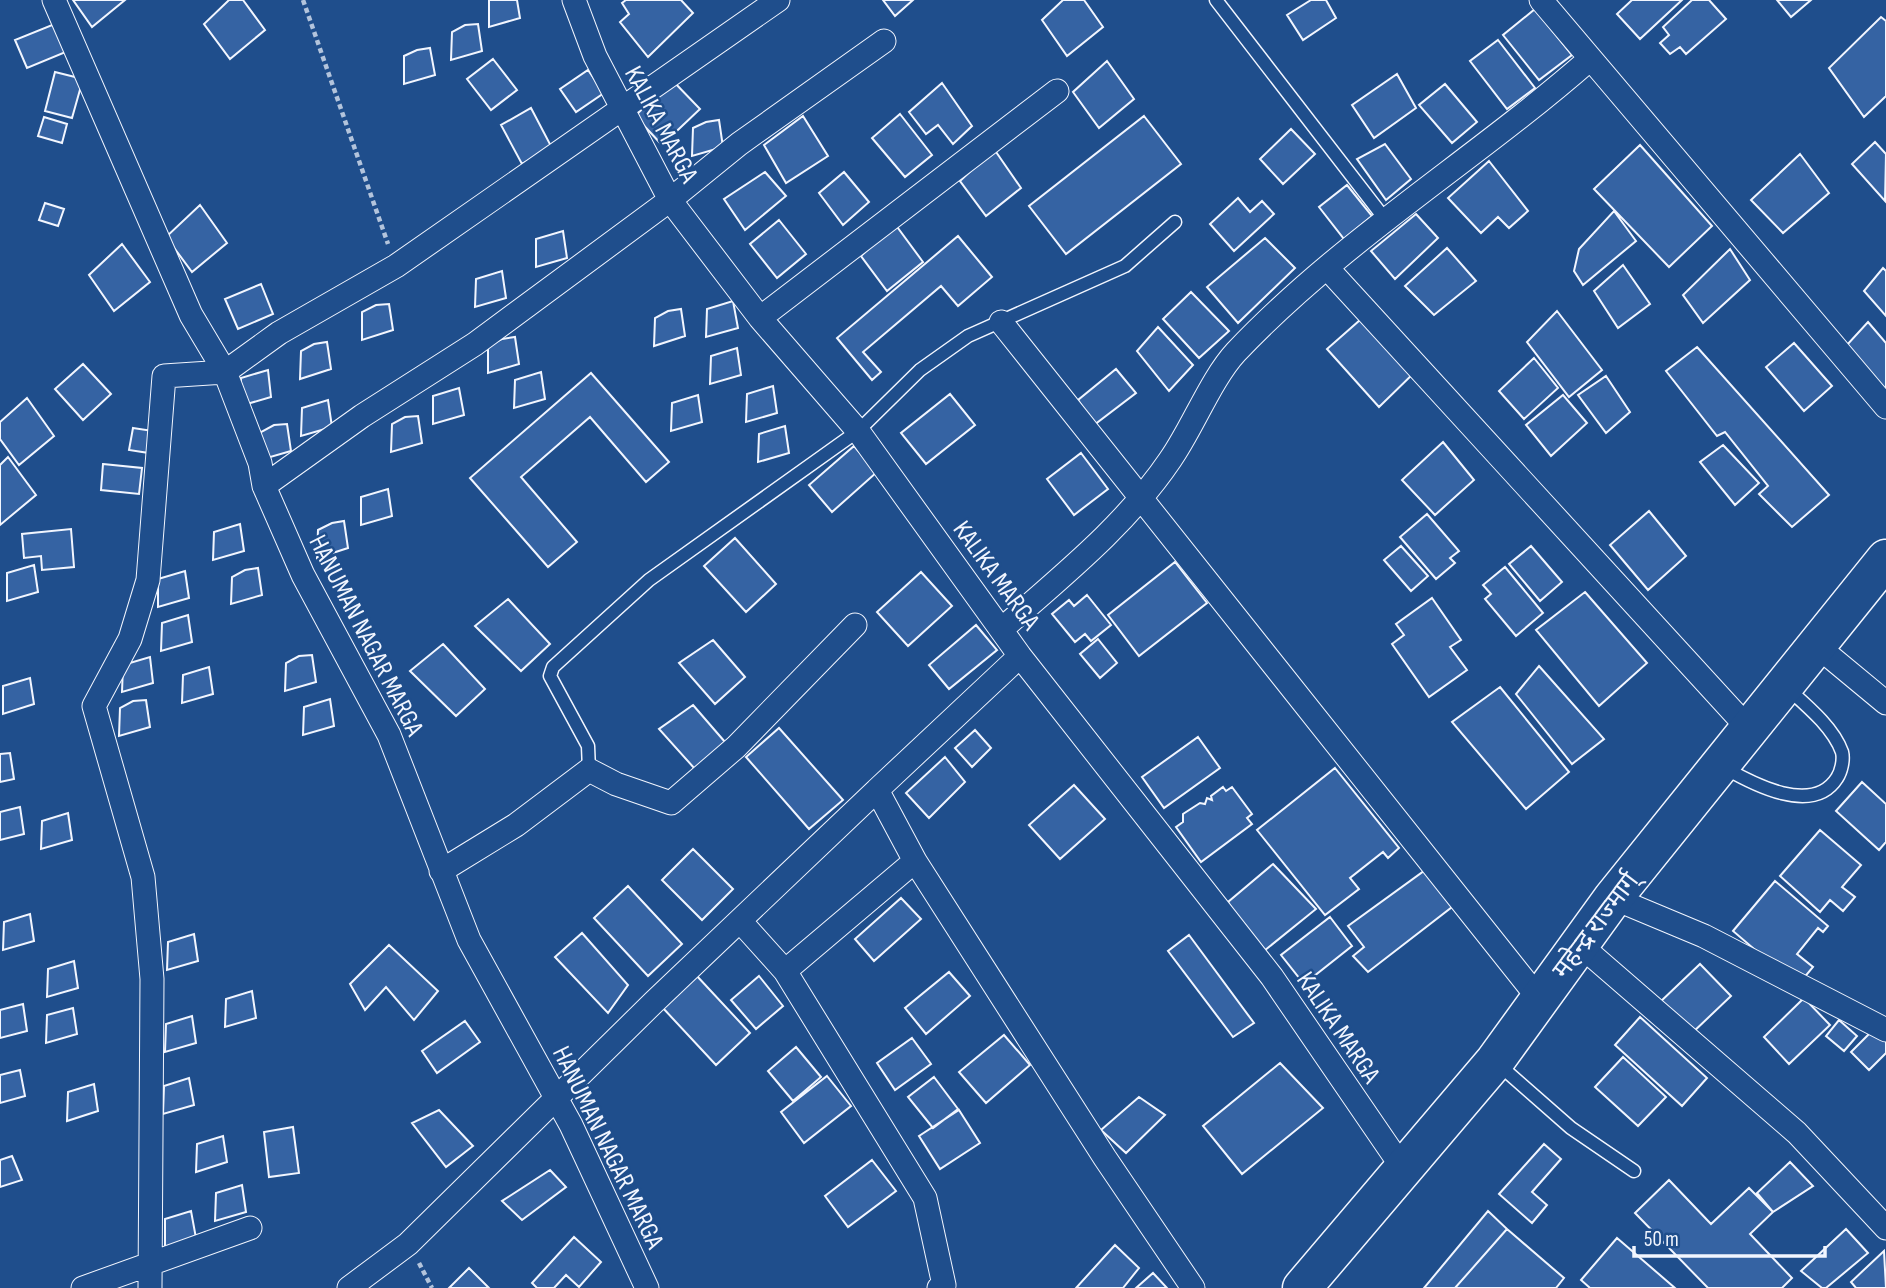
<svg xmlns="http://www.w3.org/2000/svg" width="1886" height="1288" font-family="'Sofia Sans Condensed','Noto Sans Devanagari',sans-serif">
<rect width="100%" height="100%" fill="#1f4e8c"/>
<path fill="#3563a3" stroke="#f2f6ff" stroke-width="2" d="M73 0H125L92 27Z
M229 0H243L265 30 230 59 204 24Z
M489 0H517L520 18 489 27Z
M626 0H681L693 13 648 57 620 22 629 14 622 3Z
M883 0H913L895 16Z
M1063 0H1084L1103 27 1067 56 1042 20Z
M1311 0H1326L1336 18 1303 40 1287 15Z
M1632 0H1682L1640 39 1617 14Z
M1692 0H1709L1726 19 1686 54 1680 47 1670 54 1660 43 1669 35 1663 27Z
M1777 0H1811L1791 17Z
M1535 9 1572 55 1539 80 1503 35Z
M1881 17 1886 21V96L1864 117 1829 68Z
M62 21 73 49 27 68 15 40Z
M478 24 482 51 451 60 452 32 465 25Z
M1498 40 1535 88 1507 109 1470 61Z
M430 48 435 75 404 84V56L417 50Z
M493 59 517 90 491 110 467 79Z
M1107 61 1134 99 1099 128 1073 92Z
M588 70 604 93 576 112 560 89Z
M55 72 83 79 72 118 45 111Z
M1397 74 1416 108 1374 138 1352 105Z
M672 80 700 109 662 145 635 116Z
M942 83 972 126 953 144 938 125 926 134 909 112Z
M1445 84 1477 122 1452 143 1419 105Z
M531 108 552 148 522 164 501 125Z
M900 114 932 155 905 177 872 138Z
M803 116 828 156 786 183 764 145Z
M1144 116 1181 164 1066 254 1029 206Z
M44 117 67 124 62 143 38 136Z
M719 120 723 147 692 156 693 128 706 122Z
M1291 129 1315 154 1283 184 1260 159Z
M1875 142 1886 154 1885 201 1852 164Z
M1385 144 1411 179 1386 200 1357 159Z
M1640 145 1712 226 1669 267 1594 189Z
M994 149 1021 188 986 216 960 181Z
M1800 154 1829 193 1783 233 1751 200Z
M1489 161 1528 211 1509 228 1498 217 1481 233 1448 198Z
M765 172 786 196 745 230 724 199Z
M844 172 869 202 843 225 819 193Z
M1347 185 1372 216 1344 239 1319 207Z
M1238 198 1250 212 1262 201 1274 214 1234 251 1210 224Z
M45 203 64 209 58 226 39 220Z
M200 205 227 243 192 272 166 237Z
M1614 211 1636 241 1583 285 1574 271 1579 249Z
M1416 214 1438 238 1395 279 1371 251Z
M779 220 806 254 777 278 750 244Z
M895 224 923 262 887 291 861 256Z
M563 231 567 258 536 267V239Z
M958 236 992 277 958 306 941 286 863 352 881 372 872 380 837 338Z
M1265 238 1295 268 1238 323 1207 287Z
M122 244 150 282 114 311 89 275Z
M1447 248 1476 281 1434 315 1405 286Z
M1730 249 1750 280 1703 323 1683 295Z
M1623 265 1650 304 1618 328 1594 291Z
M1883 268 1886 271V316L1864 291Z
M502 271 506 298 475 307 476 279Z
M261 284 273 314 238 329 225 299Z
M1191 292 1229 331 1199 358 1163 319Z
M733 301 738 328 706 337 707 309Z
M389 304 393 330 362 340V312L376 305Z
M681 309 685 336 654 346 655 318 668 311Z
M1557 311 1602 370 1569 397 1527 342Z
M1368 313 1418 369 1379 407 1327 349Z
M1868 322 1886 343V391L1846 346Z
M1158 327 1193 365 1169 391 1137 351Z
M515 337 519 364 488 373V345L502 339Z
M327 342 331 369 300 379 301 351 314 344Z
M1794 343 1832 386 1804 411 1766 367Z
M1697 347 1829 495 1792 527 1759 494 1768 486 1725 432 1717 436 1666 371Z
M737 348 741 375 710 384 711 356Z
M1534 358 1558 388 1524 419 1499 391Z
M83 364 111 394 83 420 55 389Z
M1116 369 1136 393 1094 425 1078 400Z
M268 370 271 397 240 406 241 378Z
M541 372 545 399 514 408 515 380Z
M591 373 669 462 646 482 590 417 521 477 577 542 548 567 470 478Z
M1606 376 1630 412 1606 433 1578 395Z
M773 386 777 413 746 422 747 394Z
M459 388 464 415 433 424V396Z
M950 394 975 425 926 464 901 433Z
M698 395 702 422 671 431 672 403Z
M1563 395 1587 423 1551 456 1526 425Z
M27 398 54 436 19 465 0 439V422Z
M328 400 332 427 301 436 302 408Z
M418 416 422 443 391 452 392 424 405 417Z
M287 424 291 451 260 460 261 432 274 425Z
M785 426 789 453 758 462 759 434Z
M133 428 153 431 149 453 129 450Z
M1443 442 1474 480 1435 515 1402 480Z
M1723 445 1759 483 1735 505 1700 462Z
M854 446 877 472 832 512 809 485Z
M1081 453 1108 489 1074 515 1047 479Z
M8 457 36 495 0 525V465Z
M103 464 142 468 139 494 101 490Z
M388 489 392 516 361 525V497Z
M1649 511 1686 556 1648 590 1610 545Z
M1427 514 1459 551 1450 558 1455 563 1436 579 1400 537Z
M344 521 348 548 317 558 318 530 332 523Z
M240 524 244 551 213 560 214 532Z
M71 529 74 567 42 570 41 556 24 558 22 534Z
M735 538 776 584 746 612 704 566Z
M1401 546 1428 576 1411 591 1384 560Z
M1531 546 1562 582 1540 601 1509 564Z
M1175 562 1207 603 1139 656 1108 615Z
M34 565 38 592 7 601V573Z
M1505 567 1543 613 1516 636 1485 599 1491 594 1483 585Z
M258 568 262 595 231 604 232 577 245 570Z
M185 571 189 598 158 607V579Z
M921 572 952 606 908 646 877 612Z
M1585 592 1647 663 1599 706 1536 630Z
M1087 595 1111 625 1091 641 1085 634 1075 642 1052 614 1069 600 1074 606Z
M1432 598 1461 640 1450 647 1467 670 1429 697 1392 644 1404 635 1396 624Z
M508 599 550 644 521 671 475 626Z
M188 615 192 642 161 651 162 623Z
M976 625 997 650 949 689 929 665Z
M1098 639 1117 663 1100 678 1080 654Z
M713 640 745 677 715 704 679 663Z
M443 644 485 689 456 716 410 671Z
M312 655 316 682 285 691 286 663 299 656Z
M150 657 153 683 122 692 123 665Z
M1539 666 1604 739 1572 764 1516 694Z
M209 667 213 694 182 703 183 675Z
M30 678 34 704 3 714V686Z
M1500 687 1569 772 1526 809 1452 722Z
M330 699 334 726 303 735 304 707Z
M146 700 150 727 119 736 120 708 133 701Z
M693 705 725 742 695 769 659 729Z
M779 728 843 800 809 829 746 757Z
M975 730 991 748 972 767 955 748Z
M1198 737 1220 768 1164 808 1142 777Z
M10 753 14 779 0 782V754Z
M945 757 965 782 929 818 906 793Z
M1335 768 1399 848 1388 858 1383 852 1350 878 1359 889 1325 915 1257 830Z
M1862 782 1886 804V842L1879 850 1836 811Z
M1074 785 1105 819 1060 859 1029 825Z
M1223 787 1226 791 1232 787 1252 814 1247 818 1252 824 1201 862 1176 827 1183 822V814L1200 803 1205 804 1207 798 1212 800 1211 796Z
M20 807 24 834 0 840V812Z
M68 813 72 840 41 849 42 821Z
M1820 830 1861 865 1842 887 1855 897 1843 911 1830 900 1820 912 1780 876Z
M693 849 733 889 702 920 662 880Z
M1273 864 1316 909 1259 955 1228 902Z
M1424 871 1452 907 1368 972 1353 956 1364 947 1348 926Z
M1775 881 1828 926 1823 932 1818 928 1797 954 1813 967 1803 979 1774 966 1733 931Z
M628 886 682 944 648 976 594 918Z
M901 898 921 919 874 961 855 939Z
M30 914 34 941 3 950 4 922Z
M1330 917 1352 946 1304 984 1281 955Z
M582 933 628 985 608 1013 555 957Z
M194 934 198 961 167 970 168 942Z
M1189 935 1254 1023 1233 1037 1168 951Z
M389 945 438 991 414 1020 386 987 365 1010 350 984Z
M74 961 78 988 47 997 48 969Z
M1700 964 1731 996 1690 1035 1659 1003Z
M949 972 970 996 926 1034 905 1008Z
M696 975 750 1033 716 1065 662 1007Z
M759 976 783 1006 756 1029 731 1000Z
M252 991 256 1018 225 1027 226 999Z
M1804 998 1830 1025 1789 1064 1764 1037Z
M23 1004 27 1031 0 1038V1010Z
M73 1008 77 1034 46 1043 47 1015Z
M192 1016 196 1043 165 1052 166 1024Z
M1640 1017 1707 1078 1682 1106 1615 1045Z
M1839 1020 1857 1036 1844 1051 1826 1036Z
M465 1021 480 1042 437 1073 422 1051Z
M1876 1027 1886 1037V1053L1869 1070 1851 1052Z
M1004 1035 1030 1065 986 1103 959 1072Z
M912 1038 931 1064 895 1090 877 1063Z
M796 1047 821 1077 793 1101 768 1071Z
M1623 1057 1666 1097 1638 1126 1595 1087Z
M1280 1063 1323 1108 1242 1174 1203 1126Z
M20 1070 25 1096 0 1103V1075Z
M827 1076 851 1106 804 1143 781 1112Z
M934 1077 958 1109 933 1128 908 1097Z
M189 1078 194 1105 163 1114 164 1086Z
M94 1084 98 1111 67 1121 68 1092Z
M1139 1097 1165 1115 1126 1153 1101 1130Z
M439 1110 473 1146 446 1167 412 1123Z
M959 1110 980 1143 940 1169 919 1136Z
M293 1127 299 1173 269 1177 264 1132Z
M223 1136 227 1162 196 1172 197 1144Z
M1544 1144 1561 1159 1532 1192 1547 1205 1532 1223 1499 1194Z
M12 1156 22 1180 0 1187V1160Z
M872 1160 896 1191 848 1227 825 1196Z
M1790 1162 1813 1186 1773 1212 1757 1193Z
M550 1170 566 1187 522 1220 502 1201Z
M1669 1180 1711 1224 1749 1188 1773 1212 1750 1234 1792 1278 1782 1288H1708L1635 1213Z
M242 1185 246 1212 215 1221 216 1193Z
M191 1211 196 1238 165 1247V1219Z
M1488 1211 1507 1229 1455 1288H1424Z
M1507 1229 1564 1278 1556 1288H1455Z
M1846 1229 1868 1253 1826 1288H1822L1801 1271Z
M574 1237 601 1262 579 1287 566 1275 554 1288H537L532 1283Z
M1617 1238 1675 1288H1590L1581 1280Z
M1115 1245 1139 1268 1123 1288H1076Z
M1884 1251 1886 1288H1856L1851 1282Z
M469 1268 489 1288H449Z
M1153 1273 1167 1288H1136Z"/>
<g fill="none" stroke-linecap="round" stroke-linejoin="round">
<defs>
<path id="lane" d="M1216 0 1385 219
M1725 768C1753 784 1813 816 1837 778 1841 772 1844 760 1842 752 1833 727 1806 705 1786 687
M589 770 588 746 550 676 553 667 649 580 858 431 920 370 968 336 1125 266 1175 222
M1497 1063 1571 1128 1634 1171"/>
<path id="street" d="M54 0 191 315 225 372 260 463 264 486 303 575 389 735 469 940 571 1125 647 1288
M574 0 595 56 670 200 760 318 858 431 1020 656 1272 977 1402 1167
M1541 0 1886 407
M1328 269 1749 729
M760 318 1057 91
M1001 322 1540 1000
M264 486 362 416 475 344 670 200 739 144 884 41
M1003 628C1062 576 1126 525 1170 460 1192 429 1211 379 1236 352 1342 240 1475 160 1590 59
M1816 645 1886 703
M915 861 1105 1158 1193 1288
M441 871 516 825 589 770 616 784 671 803 736 747 855 625
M1613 898 1704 936 1886 1030
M741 922 785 971
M1580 945 1797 1133 1886 1228
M83 1288 250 1228
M150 1288 152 979 143 877 94 706 130 639 148 580 164 376 225 372 279 333 396 266 778 0
M349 1288 408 1244 654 1002 877 790
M939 1288 944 1285 925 1198 785 971 915 861 877 790 1020 656"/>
<path id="highway" d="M1302 1288 1495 1061 1613 898 1886 559"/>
</defs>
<use href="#lane" stroke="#f2f6ff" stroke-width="15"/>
<use href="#street" stroke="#f2f6ff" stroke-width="25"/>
<use href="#highway" stroke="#f2f6ff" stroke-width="41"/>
<path stroke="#b3c4dc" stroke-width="4.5" stroke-dasharray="5 3.5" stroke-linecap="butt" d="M303 0 388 244
M419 1263 432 1288"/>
<use href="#lane" stroke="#1f4e8c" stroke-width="12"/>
<use href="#street" stroke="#1f4e8c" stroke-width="23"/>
<use href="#highway" stroke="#1f4e8c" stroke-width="38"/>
</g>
<g text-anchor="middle" stroke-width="5" stroke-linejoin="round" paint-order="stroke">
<g font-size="26" fill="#f2f6ff" stroke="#1f4e8c">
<text transform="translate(662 124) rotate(62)" y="9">KALIKA MARGA</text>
<text transform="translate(997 575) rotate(54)" y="9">KALIKA MARGA</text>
<text transform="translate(367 635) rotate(63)" y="9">HANUMAN NAGAR MARGA</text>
<text transform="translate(1595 925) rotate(-53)" y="9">महेन्द्र राज्मार्ग्</text>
<text transform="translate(1339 1027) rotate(56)" y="9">KALIKA MARGA</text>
<text transform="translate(609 1147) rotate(64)" y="9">HANUMAN NAGAR MARGA</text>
</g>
</g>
<path d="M1634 1246v10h191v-10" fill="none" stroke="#f2f6ff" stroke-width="3.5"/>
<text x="1644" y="1246" font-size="21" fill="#f2f6ff" stroke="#1f4e8c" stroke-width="5" paint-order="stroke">50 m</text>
</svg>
